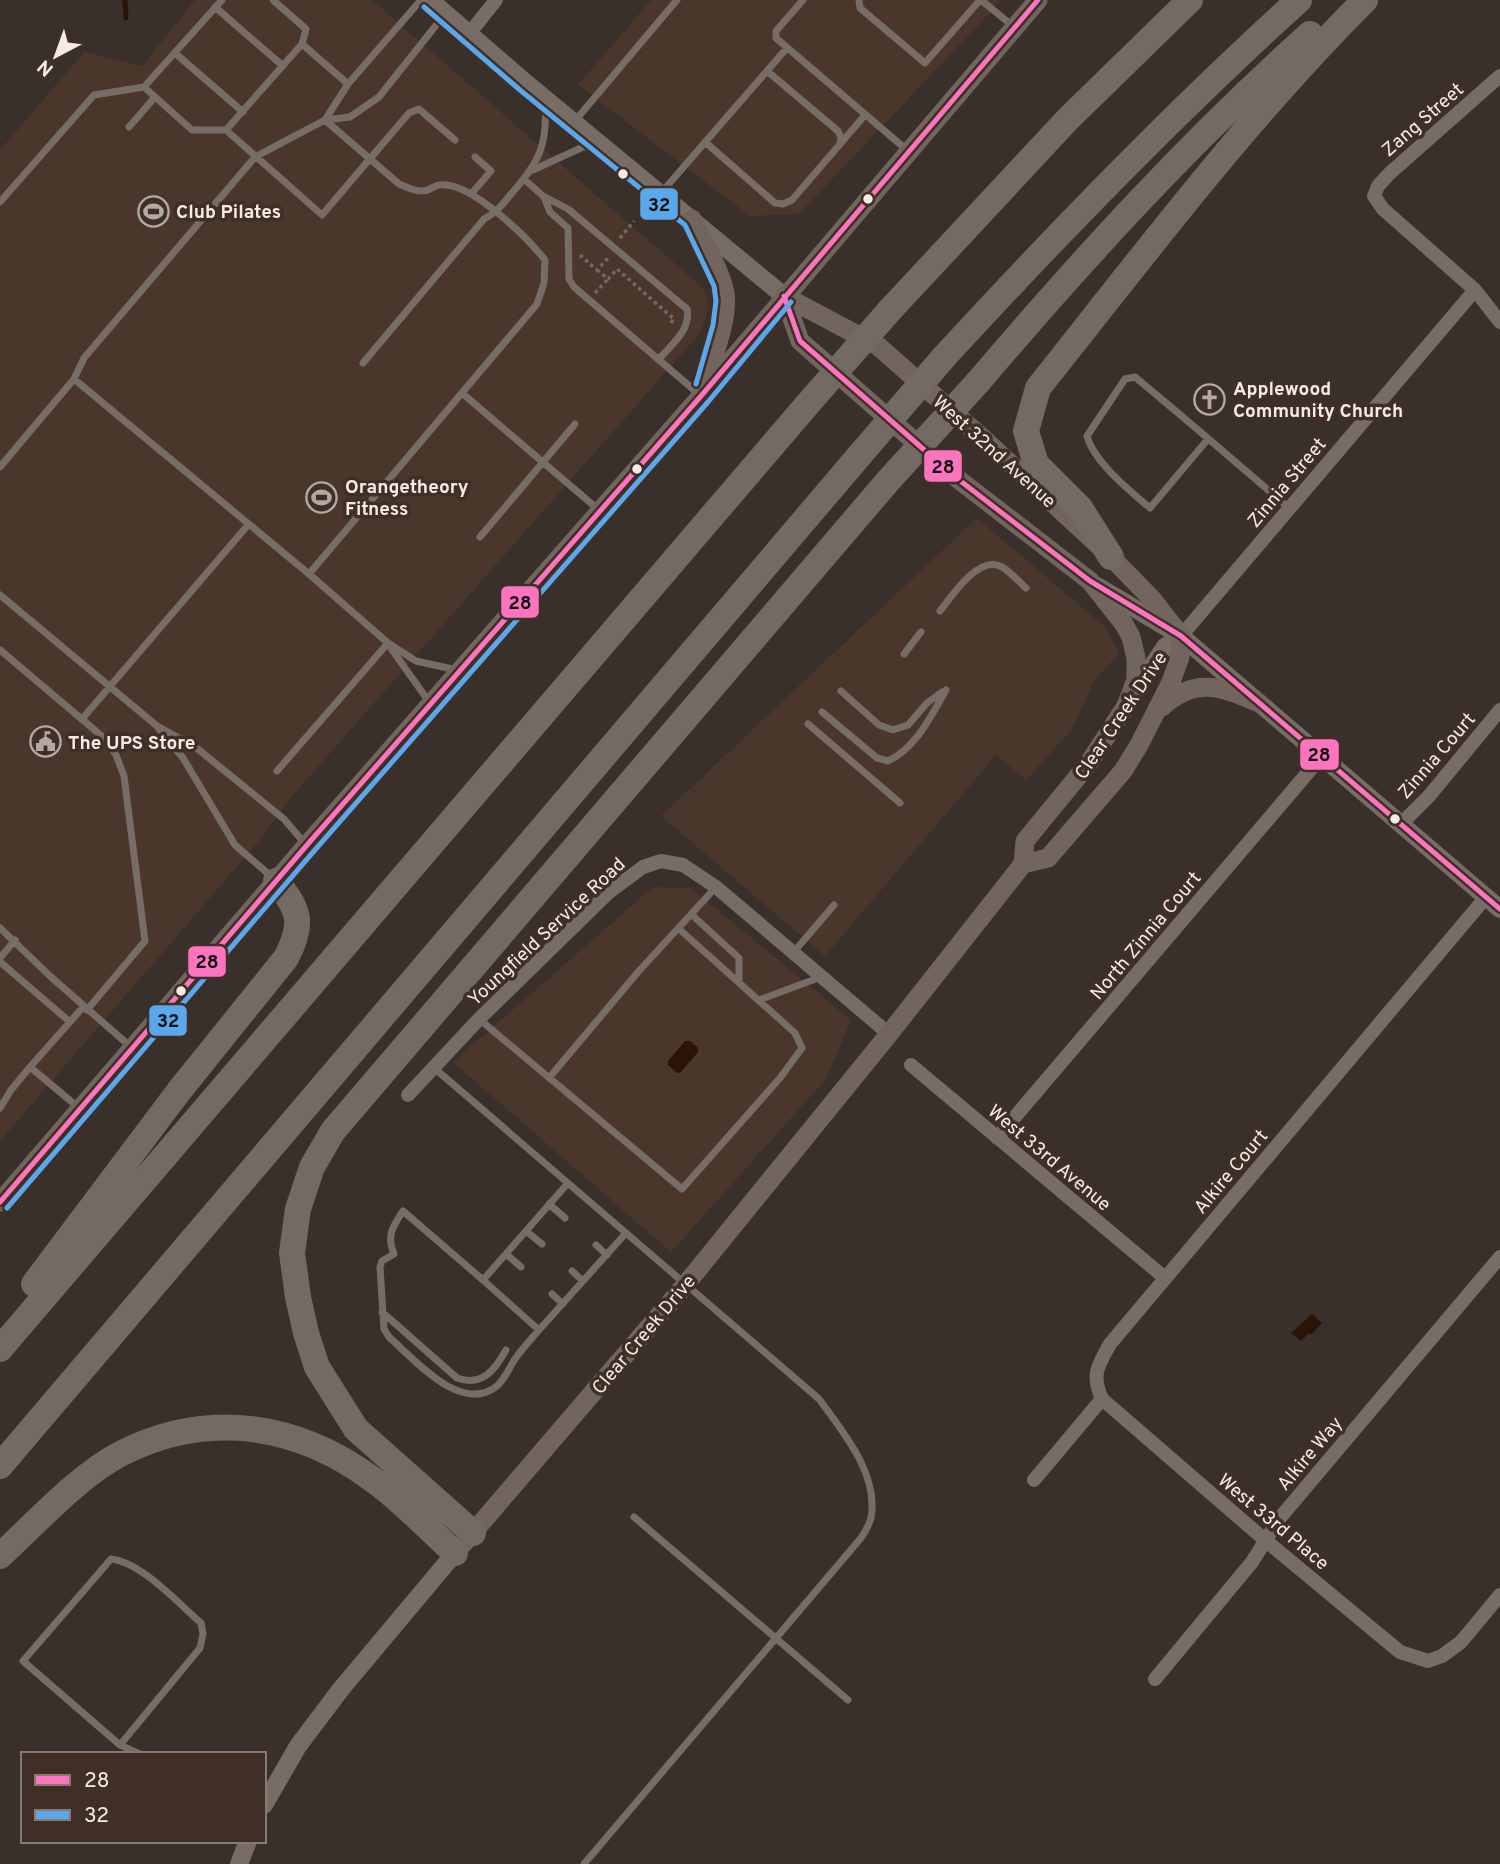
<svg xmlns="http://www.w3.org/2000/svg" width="1500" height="1864" font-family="Overpass,sans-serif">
<rect width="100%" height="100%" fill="#39302c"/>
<path fill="#4a362a" d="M195 0H372L703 288 709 305 701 332 286 803 265 834 0 1141V150L84 52 142 66Z
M651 0H1002L799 214 750 216 578 85Z
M977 518 1106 628 1119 653 1093 683 1072 729 1026 780 996 755 825 956 661 816Z
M653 887 691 888 851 1020 826 1079 671 1252 453 1062Z"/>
<path fill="#2a1307" d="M685 1041H690L698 1048V1052L681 1072 677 1073 668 1065V1061Z
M1312 1314 1322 1323 1311 1335 1309 1333 1301 1341 1291 1333Z"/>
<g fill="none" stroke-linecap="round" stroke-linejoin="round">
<path stroke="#2a1307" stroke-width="5" d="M125 0 126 18"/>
<path stroke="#736964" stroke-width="3.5" stroke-dasharray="3.5 3.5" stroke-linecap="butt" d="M620 238 634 221
M580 255 597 270 609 257
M597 270 608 279 617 269 674 319 670 324
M595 293 608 279"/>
<path stroke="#786c66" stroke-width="7" d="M273 0 306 29 302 44 348 84
M803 0 776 31V38L908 151
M859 0 860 8 925 63 980 0
M981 0 1014 27
M215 7 283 66
M175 53 243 112
M767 71 838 131 841 137 840 143
M144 87 192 130H226L322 215 409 113 419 109 455 140
M325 120 348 84 421 0
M574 122 677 0
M129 127 155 97
M226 130 302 44
M705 142 775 203 783 204 792 200 865 115
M533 170 583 147H597
M524 179 543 196 568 209 687 309C691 330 672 344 659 359
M472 193 491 171 475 157
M661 193 786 49
M544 197 550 212 568 228 569 279 574 287 701 396
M0 202 94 95 144 87 222 0
M363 363 484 219C496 213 503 204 512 193 539 162 548 145 545 102
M74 379 309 574 388 643 416 661 457 670
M462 393 600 511
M1208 439 1150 508C1130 491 1094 462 1087 436L1125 379 1135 377C1187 420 1238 464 1289 508
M0 467 74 379 84 358 255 157 325 120 350 117 379 97 445 14
M480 537 575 424
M309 574 537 304 544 283 545 260C527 237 475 187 446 185 438 184 436 186 430 189 420 194 408 188 399 184L325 120
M0 595 157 726 194 746 284 819 306 845
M940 611C952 596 978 556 1000 566 1009 570 1019 582 1026 588
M390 647 430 703
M0 650 104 738 116 755 124 776 145 941 87 1010
M904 654 921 632
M841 691 879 725 893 730 908 725 927 703 942 692
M822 712 877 758 888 761C916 748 931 716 946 690
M82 719 248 525
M808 724 900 803
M159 729 183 758 235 845 272 877
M277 771 388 643
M691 914 739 958V982
M0 928 51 977 131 1047
M793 953 834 905
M0 958 15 940
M0 962 70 1022
M759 1000 821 977
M479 1019 682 1189 780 1078 802 1048 795 1033 678 928
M30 1067 79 1108
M433 1067 819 1399C843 1432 879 1474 871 1518 869 1525 865 1532 861 1538L584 1864
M549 1078 638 972 716 887
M0 1108 11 1090 30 1067 84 1006
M568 1183 483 1280 539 1330 626 1233
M549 1204 565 1218
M526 1231 542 1244
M596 1245 607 1255
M506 1254 521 1267
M572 1271 583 1281
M483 1280 403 1211C393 1226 386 1236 394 1254L382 1261 380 1267 384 1329 389 1337C414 1359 461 1415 497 1386 505 1379 509 1368 515 1359 522 1349 531 1339 539 1330
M552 1294 563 1304
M382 1312 457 1378C482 1387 495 1370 506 1350
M634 1517 848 1700
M120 1745 200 1648 203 1634 201 1623C178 1603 141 1562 111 1559L23 1661 120 1745 140 1754"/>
<path stroke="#786c66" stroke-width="14" d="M469 34 496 0
M1500 76 1390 173 1378 186 1374 196 1383 209 1475 290 1500 322
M1181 636 1475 290
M1401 824 1429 796 1500 710
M1486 897 1110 1344C1098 1365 1091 1375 1102 1399L1265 1540 1400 1652 1428 1661 1442 1656 1461 1642 1500 1595
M911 1065 1165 1278
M408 1095 479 1019 608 893 643 867 661 861 683 865 716 887 889 1034
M997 1138 1322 756
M1034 1480 1102 1399
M1155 1679 1252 1562 1279 1519 1500 1257"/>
<path stroke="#786c66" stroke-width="18" d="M430 0 526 83 784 296
M1097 586 1181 636 1500 909
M1133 695 1165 647 1181 636
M264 1805 298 1746 341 1689 455 1553
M239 1864 248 1841"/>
<path stroke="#71655e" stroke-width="19" d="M692 219C703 242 720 268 725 293 729 321 711 361 704 388
M784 296 878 346 987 442 1111 557 1153 600 1181 636 1180 657 1171 682 1139 745 1123 771 1048 858 1023 864
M1162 707C1196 676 1221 687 1259 703
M0 1202 307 845 701 396 1038 0
M464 1543 686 1284 889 1034 1023 864 1025 841 1089 763 1126 706 1136 680V658L1131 637 1124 624 1090 581 954 476 800 341 784 296"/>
<path stroke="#746a64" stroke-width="26" d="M890 310 1068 119 1190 0
M944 357C1058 233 1174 113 1299 0
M978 382C1082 260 1190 141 1310 34
M1111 557 1080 508 1036 464 1026 431 1038 388C1143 256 1245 120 1365 0
M34 1284 179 1091 286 958C304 924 300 910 276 881
M0 1349 806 406
M0 1466 859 456
M473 1533 356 1429 317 1367 306 1333 298 1297 292 1253 298 1209 312 1167 333 1131 888 481
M0 1556C36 1523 79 1475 122 1453 207 1410 296 1423 372 1479 402 1500 428 1529 455 1553"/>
<path stroke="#746a64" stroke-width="26" d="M806 406 890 310
M859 456 944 357
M888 481 978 382"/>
<defs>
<path id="bus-1" d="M784 296 800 341 954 476 1090 581 1181 636 1500 909
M0 1202 307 845 701 396 1038 0"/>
<path id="bus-2" d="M424 7 520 90 685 225 714 286 716 301 713 325 696 384
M7 1208 314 851 708 402 791 302"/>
</defs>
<use href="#bus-1" stroke="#3f2f26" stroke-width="10"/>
<use href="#bus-2" stroke="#3f2f26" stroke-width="10"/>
<use href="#bus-1" stroke="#fc73be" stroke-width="5"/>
<use href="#bus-2" stroke="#5aa8eb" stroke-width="5"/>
</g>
<defs>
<symbol id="stadium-ring" viewBox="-11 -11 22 22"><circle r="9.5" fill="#3f2f26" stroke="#b3a9a4" stroke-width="1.5"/><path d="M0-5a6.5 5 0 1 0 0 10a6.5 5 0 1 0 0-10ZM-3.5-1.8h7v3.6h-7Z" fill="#b3a9a4"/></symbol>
<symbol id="church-ring" viewBox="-11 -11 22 22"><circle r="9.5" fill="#3f2f26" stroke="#b3a9a4" stroke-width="1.5"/><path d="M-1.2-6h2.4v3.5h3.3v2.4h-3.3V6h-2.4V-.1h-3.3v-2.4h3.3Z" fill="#b3a9a4"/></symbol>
<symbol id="civic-ring" viewBox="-11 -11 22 22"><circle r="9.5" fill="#3f2f26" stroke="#b3a9a4" stroke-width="1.5"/><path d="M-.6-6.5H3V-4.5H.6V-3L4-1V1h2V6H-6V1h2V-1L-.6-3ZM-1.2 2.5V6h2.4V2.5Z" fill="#b3a9a4"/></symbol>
</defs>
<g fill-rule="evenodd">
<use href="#stadium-ring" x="136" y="194" width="35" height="35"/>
<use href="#church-ring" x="1192" y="382" width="35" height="35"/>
<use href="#stadium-ring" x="304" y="480" width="35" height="35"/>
<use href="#civic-ring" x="28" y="724" width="35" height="35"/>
</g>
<g fill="#f5eae5" stroke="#3f2f26" stroke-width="2.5">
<circle cx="623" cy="174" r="6"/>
<circle cx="868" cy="199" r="6"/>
<circle cx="637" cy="469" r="6"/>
<circle cx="1395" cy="819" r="6"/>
<circle cx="181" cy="991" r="6"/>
</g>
<g text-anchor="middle" stroke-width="7" stroke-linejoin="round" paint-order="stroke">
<g font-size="19" fill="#f5eae5" stroke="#3f2f26">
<text transform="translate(1422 119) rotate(-41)" y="7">Zang Street</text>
<text transform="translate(995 451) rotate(42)" y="7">West 32nd Avenue</text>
<text transform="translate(1286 482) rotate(-50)" y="7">Zinnia Street</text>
<text transform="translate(1120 715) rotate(-56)" y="7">Clear Creek Drive</text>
<text transform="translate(1436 755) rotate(-49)" y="7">Zinnia Court</text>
<text transform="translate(546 931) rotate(-43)" y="7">Youngfield Service Road</text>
<text transform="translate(1145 935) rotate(-50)" y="7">North Zinnia Court</text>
<text transform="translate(1050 1157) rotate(40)" y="7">West 33rd Avenue</text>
<text transform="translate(1230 1171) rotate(-50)" y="7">Alkire Court</text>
<text transform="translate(643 1334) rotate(-50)" y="7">Clear Creek Drive</text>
<text transform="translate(1309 1453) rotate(-50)" y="7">Alkire Way</text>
<text transform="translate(1274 1521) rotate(40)" y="7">West 33rd Place</text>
</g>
<g font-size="19" font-weight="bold" fill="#f5eae5" stroke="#3f2f26" text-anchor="start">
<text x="176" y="218">Club Pilates</text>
<text x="1233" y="395">Applewood<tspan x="1233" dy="22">Community Church</tspan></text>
<text x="345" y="493">Orangetheory<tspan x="345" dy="22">Fitness</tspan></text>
<text x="68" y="749">The UPS Store</text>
</g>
</g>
<g stroke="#3f2f26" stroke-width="2.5">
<rect x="639" y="187" width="40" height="34" rx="7" fill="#5aa8eb"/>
<rect x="923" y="449" width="40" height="34" rx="7" fill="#fc73be"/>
<rect x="500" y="585" width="40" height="34" rx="7" fill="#fc73be"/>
<rect x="1299" y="738" width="41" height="33" rx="7" fill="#fc73be"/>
<rect x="187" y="945" width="40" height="33" rx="7" fill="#fc73be"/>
<rect x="148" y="1004" width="40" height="33" rx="7" fill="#5aa8eb"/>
</g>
<g font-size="19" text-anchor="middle" font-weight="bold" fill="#111">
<text x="659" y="211">32</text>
<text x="943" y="473">28</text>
<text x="520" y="609">28</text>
<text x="1319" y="761">28</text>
<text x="207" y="968">28</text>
<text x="168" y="1027">32</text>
</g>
<rect x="21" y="1752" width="245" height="91" fill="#3f2f26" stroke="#887a72" stroke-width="2"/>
<rect x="35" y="1775" width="35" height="10" fill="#fc73be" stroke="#887a72" stroke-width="2"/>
<text x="84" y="1787" font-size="21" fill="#f5eae5">28</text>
<rect x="35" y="1810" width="35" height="10" fill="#5aa8eb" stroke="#887a72" stroke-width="2"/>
<text x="84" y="1822" font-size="21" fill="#f5eae5">32</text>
<g transform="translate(56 56) rotate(221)" stroke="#3f2f26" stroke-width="5" paint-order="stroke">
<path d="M0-5L12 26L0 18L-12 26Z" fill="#f5eae5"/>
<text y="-10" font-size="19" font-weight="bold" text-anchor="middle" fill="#f5eae5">N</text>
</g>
</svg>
